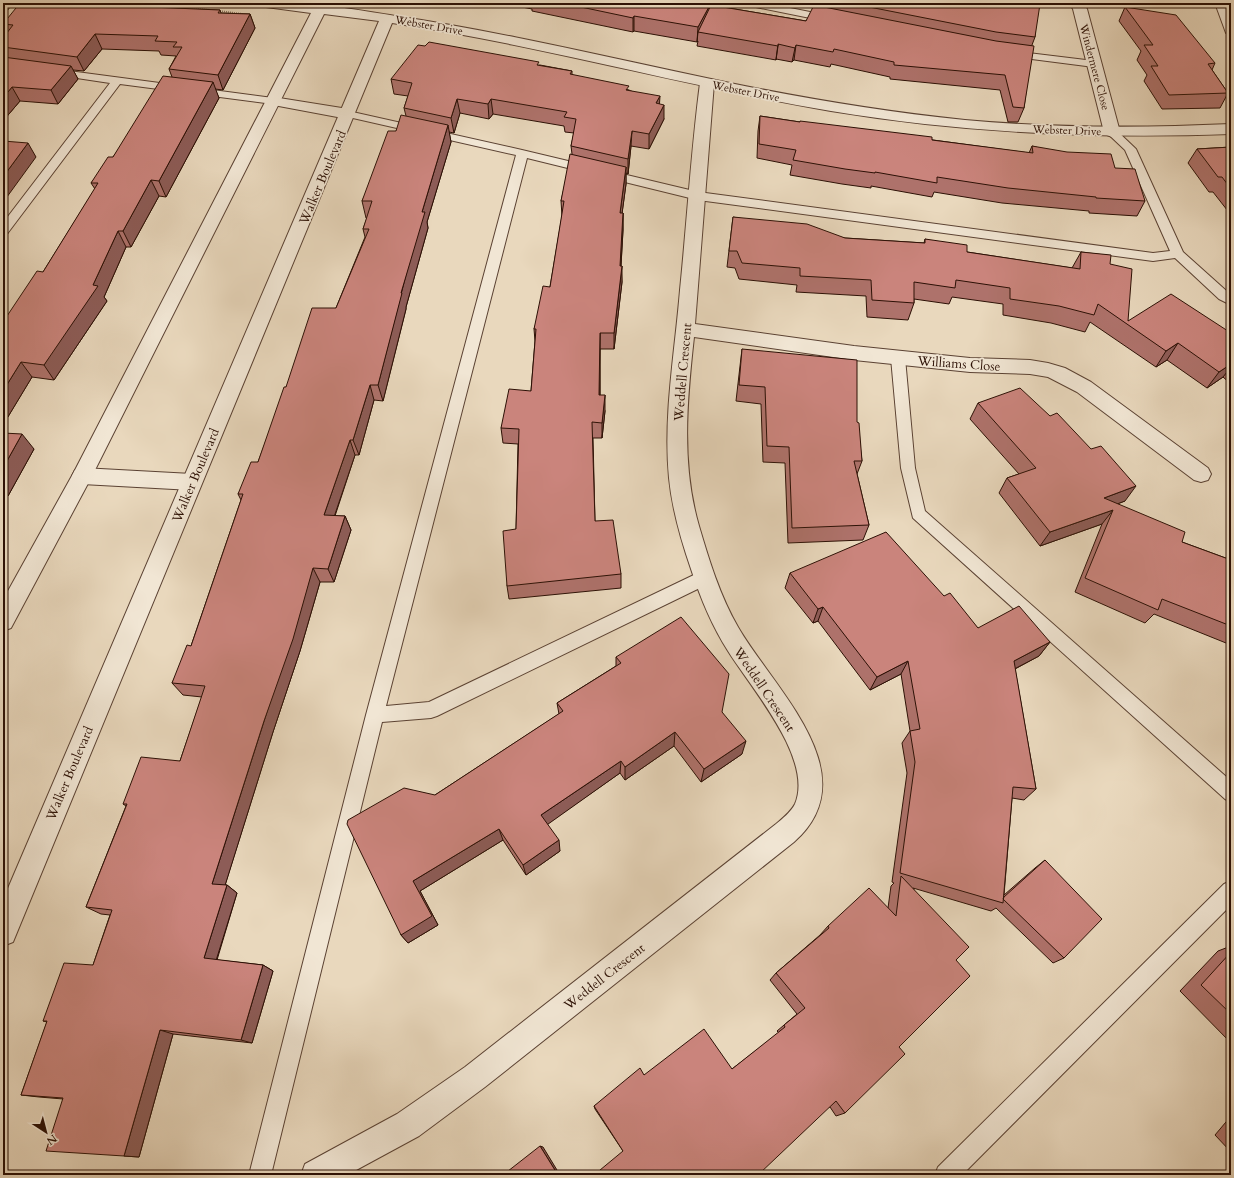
<svg xmlns="http://www.w3.org/2000/svg" width="1234" height="1178" font-family="Cardo,serif">
<rect width="100%" height="100%" fill="#e9d8bd"/>
<filter id="stains"><feTurbulence type="fractalNoise" baseFrequency=".005" numOctaves="4"/><feColorMatrix values="0 0 0 0 .2 0 0 0 0 .09 0 0 0 0 .02 0 0 0 .5 -.17"/></filter>
<radialGradient id="worn" r=".72"><stop offset=".6" stop-color="#630" stop-opacity="0"/><stop offset="1" stop-color="#630" stop-opacity=".3"/></radialGradient>
<g fill="none" stroke-linecap="round" stroke-linejoin="round">
<defs>
<path id="service" d="M746 3H765L830 16 835 19 830 22 751 6Z
M1215 3H1225L1231 19V36L1226 33Z
M1012 51 1094 61 1099 64 1094 67 1008 56 1007 54Z
M54 69 273 98 278 101 273 104 120 84 7 234 3 235V223L110 83 50 74 49 72Z
M348 111 522 150 698 192 1153 253 1170 251 1125 150 1106 132 1112 129 1116 130 1136 149 1183 252 1231 295V305L1219 299 1175 258 1153 261 698 200 527 158 386 706 429 702 698 573 704 571 710 573 712 578 710 583 437 716 431 718 382 722 271 1175H249L366 715 516 155 344 116 343 114Z
M898 353 903 355 905 358 915 468 925 511 1231 781V802L1225 799 913 518 901 468 891 358 893 355Z
M1231 881V905L962 1175H935L938 1167 1224 884Z"/>
<path id="minor" d="M3 3H12L8 9 3 10Z
M1069 3H1083L1087 9 1120 132 1117 135 1112 137 1107 135 1104 132 1073 9Z
M707 79 712 80 714 83 695 324 854 346 970 358 1030 360 1048 363 1065 368 1091 382 1208 468 1211 474 1208 480 1201 482 1194 480 1077 392 1048 377 1030 374 970 372 854 360 694 337C687 400 681 464 699 526 709 560 720 596 738 627 773 688 870 775 794 842L485 1087 419 1136 347 1175H301L305 1164 397 1114 465 1067 776 824C782 819 791 812 795 804 814 759 751 688 728 651 712 626 700 597 691 569 681 540 672 509 669 478 663 415 675 352 680 290 687 221 691 152 700 83L702 80Z
M273 97 348 109 353 111 356 114 353 117 348 119 268 104 266 101 268 98Z
M82 468 192 474 199 476 202 482 199 488 192 490 82 484 75 482 72 476 75 470Z"/>
<path id="tertiary" d="M259 3C272 3 286 2 299 3 331 5 365 11 396 16 509 33 619 60 730 83 808 99 886 112 965 120 1053 128 1142 128 1231 124V134C1097 139 964 133 831 111 684 86 540 45 392 23L13 942 3 946V900L379 21 324 14 92 476 11 628 3 631V600L74 472 311 13 266 7 261 6Z"/>
</defs>
<use href="#service" stroke="#5b4233" stroke-width="2"/>
<use href="#minor" stroke="#5b4233" stroke-width="2"/>
<use href="#tertiary" stroke="#5b4233" stroke-width="2"/>
<path stroke="#2c1005" stroke-width="1.5" stroke-dasharray="0.5 1.5" stroke-linecap="butt" d="M157 3 244 14"/>
<use href="#service" fill="#f1e6d4" fill-rule="evenodd"/>
<use href="#minor" fill="#f1e6d4" fill-rule="evenodd"/>
<use href="#tertiary" fill="#f1e6d4" fill-rule="evenodd"/>
</g>
<path fill="#ae726b" stroke="#2c1005" d="M153 3 154 8 220 10 221 13 250 14 255 28 223 90 215 89 219 98 166 197 159 196 131 247H126L104 297 107 301 54 380 32 377 3 425V322L43 272 95 189 91 183 113 157 172 77 169 69 176 56 161 55 159 51 102 49 84 71 73 70 78 79 58 104 20 101 3 121V38L7 33 3 25V24Z
M502 3H711V5L806 21 817 6 818 3H1037L1035 37 1032 45 1024 108 1018 122H1008L1000 90 890 79V77L831 64 830 67 794 60 792 62 776 59V60L697 46 698 41 697 42 634 31 633 32 532 11V9Z
M1125 7 1215 63 1212 70 1228 93 1220 108 1162 109 1144 81 1147 75 1137 60 1141 51 1119 21Z
M540 65 572 71V75L629 90 659 104 664 119 649 149 631 146 628 174 626 173V184L622 213H623V230L621 266 622 282 614 349H600V395L605 411 602 438H593L595 521 621 574V588L509 599 507 586 516 529 518 444 503 443 501 428 531 391 535 341 534 329 550 287 562 216 561 201 572 154 571 146 574 133 565 132 564 126 493 114 489 119 460 113 454 133 449 132 451 142 427 222 428 228 406 307V309L383 401 374 400 359 455H355L335 516H345L351 530 334 582H320L300 651 273 732 225 885H227L237 893 217 960 263 965 273 971 252 1043 173 1034 139 1157 124 1156 63 1099 39 1097 21 1095 47 1022 43 1021 93 965 110 915 101 914 86 907 126 806 123 804 180 761 202 697 183 695 172 683 191 646 241 500 238 494 258 462 286 387 336 308 365 237 363 229 367 218H366L362 201 396 131 406 116 404 108 408 96 394 94 391 79Z
M760 116 800 122 1029 153 1032 146 1115 168 1145 201 1137 216 1089 213V211L1002 203 934 192 932 197 871 186V188L842 184 790 175 792 165 757 158 758 131Z
M1231 147V215L1213 192H1209L1188 163 1197 149Z
M733 217 845 238 924 243 925 239 967 252 1072 268 1081 252 1110 264 1128 321 1231 333V384L1223 377 1207 388 1167 360 1156 367 1090 322 1085 332 1051 323 1003 315V304L952 297 949 304 914 299V303L908 320 867 317 866 296 796 292 797 285 739 279 735 268 727 267Z
M742 349 857 422 862 461 857 474 869 525 863 540 788 543 785 463 763 462 761 404 736 401 740 366Z
M978 403 1125 501 1117 504 1182 542 1231 560V645L1154 614 1145 623 1075 592 1102 524 1040 546 999 493 1007 478 1019 474 970 419Z
M3 433 34 449 8 496 3 495Z
M790 573 944 596 978 628 1050 642 1039 656 1015 669 1036 789 1024 800 1012 798 1004 895 1035 868 1045 860 1064 958 1053 963 996 908 991 911 913 888 956 960 899 1047 845 1113 836 1116 830 1107 623 1151 595 1109 594 1106 644 1075 732 1069 779 1033 777 1031 797 1014 770 980 776 973 820 935 828 926 888 908 891 886 894 883 892 882 907 773 902 743 910 731 901 674 870 690 818 621 813 623 785 588Z
M616 657 722 712 742 754 701 782 674 746 625 780 620 773 547 824 560 851 526 875 503 840 420 891 438 925 408 943 401 935 435 795 559 714 557 703 616 666Z
M1231 946V1043L1180 991 1218 951Z
M1231 1116V1152L1215 1135Z"/>
<path fill="#8d5c57" stroke="#2c1005" d="M153 3 158 18 150 7Z
M711 3 710 16 698 32 697 42 698 27Z
M250 14 255 28 223 90 218 75Z
M634 16V31L633 32V18Z
M95 34 102 49 84 71 77 57Z
M778 44 776 59V60L778 46Z
M796 45 794 60 792 62 795 48Z
M71 66 78 79 58 104 51 90Z
M213 82 219 98 166 197 159 181Z
M12 87 20 101 3 121V98Z
M660 96 659 111 656 103Z
M457 99 460 113 454 133 451 118Z
M491 99 493 114 489 119 488 104Z
M664 105V119L649 149V134Z
M448 125 451 142 427 222 428 228 406 307V309L383 401 378 385 422 212Z
M632 131 631 146 628 174V159Z
M28 143 36 157 4 201 3 199V177Z
M626 167V184L620 229V213Z
M151 180 159 196 131 247 123 231Z
M623 213V230L620 282V266Z
M118 231 126 247 104 297 107 301 54 380 44 365 93 285Z
M622 266V282L614 349V333Z
M600 333V410L599 395Z
M1178 343 1167 360 1156 367 1166 351Z
M21 362 32 377 3 425V391Z
M1231 364V367L1223 377 1207 388 1219 372Z
M370 385 374 400 359 455 353 440Z
M605 395V411L602 438V423Z
M22 434 34 449 8 496 3 490V468Z
M350 440 355 455 330 529 324 515Z
M1136 486 1125 501 1093 513 1104 498Z
M1113 510 1102 524 1040 546 1050 532Z
M345 516 351 530 334 582 328 569Z
M313 568 320 582 300 651 273 732 223 892 212 884Z
M823 607 818 621 813 623 818 609Z
M1050 642 1039 656 1003 675 1014 661Z
M908 661 901 674 870 690 877 677Z
M675 732 674 746 625 780V767Z
M746 741 742 754 701 782 704 769Z
M621 761 620 773 544 827 541 815Z
M499 829 503 840 420 891 438 925 408 943 401 935 413 881Z
M559 840 560 851 526 875 523 865Z
M227 885 237 893 215 964 204 958Z
M263 965 273 971 252 1043 241 1040Z
M160 1030 173 1034 139 1157 124 1156Z
M540 1146 543 1147 560 1175H558Z"/>
<path fill="#ca847c" stroke="#2c1005" d="M20 3H153L150 7 220 10 218 13 250 14 218 75 169 69 182 47H173L177 42 155 41 158 36 95 34 77 57 3 47V38L13 25 3 24Z
M562 3H711L698 27 634 16 633 18Z
M849 3H1037L1040 4 1035 37 996 32Z
M711 5 806 21 814 5 996 41 1034 46 1024 108 1013 107 1005 75 894 65V62L834 49 833 52 796 45 795 48 778 44V46L698 32Z
M1125 7 1176 15 1215 63 1208 64 1228 93 1169 95 1151 66H1158L1144 45H1153Z
M429 42 539 62 537 65 572 71 570 74 629 86 626 90 660 96 656 103 664 105 649 134 632 131 628 159 571 146 576 119 564 117 567 112 491 99 488 104 457 99 451 118 404 108 412 83 391 79 418 45 425 46Z
M3 57 71 66 51 90 12 87 3 98Z
M163 76 213 82 159 181 151 180 123 231H118L93 285 98 286 44 365 21 362 3 391V322L37 271 43 272 98 183H91L108 157H113Z
M401 115 448 125 422 212H425L401 293H402L378 385H370L353 440H350L324 515 345 516 328 569 313 568 293 639 264 721 212 884 227 885 204 958 263 965 241 1040 160 1030 124 1156 46 1151 63 1098 21 1095 47 1021H43L64 963 93 965 112 910 86 907 127 804H123L141 757 180 761 205 686 172 683 187 645 191 646 243 494H238L251 462H258L284 387H286L312 308H336L369 229H363L372 201H362L388 131H396Z
M760 116 800 122V121L932 137V140L1033 153 1032 146 1067 152 1111 154 1115 168 1135 169 1145 201 1096 198V197L1008 188 937 177V183L875 172V173L845 169 793 160 796 150 759 144Z
M3 141 28 143 3 177Z
M1231 147V189L1222 177H1218L1197 149Z
M570 154 626 167 620 213H623L620 266H622L614 333H600L599 395H605L602 423 592 422 595 521 613 520 621 574 507 586 503 531 516 529 519 429 501 428 509 389 531 391 536 329H534L543 286 550 287 564 201H561Z
M733 217 807 224 845 238 925 243V239L967 245V252L1080 269 1081 252 1111 255 1110 264 1132 269 1128 321 1171 294 1231 333V364L1219 372 1178 343 1166 351 1098 304 1094 315 1059 306 1010 299V288L956 280 955 288 914 282V303L872 300 871 280 800 276V268L742 263 737 251H729Z
M742 349 857 360V422L859 423 862 461H854L869 525 792 528 789 447 767 446 765 387 739 385Z
M1020 388 1050 416 1057 413 1091 449 1101 446 1136 486 1104 498 1185 532 1182 542 1231 560V626L1162 599 1158 610 1085 578 1113 510 1050 532 1007 478 1036 468 978 403Z
M3 433 22 434 3 468Z
M886 532 944 596 950 593 978 628 1019 606 1050 642 1014 661 1036 789 1013 787 1003 903 900 873 915 762 910 731 920 729 908 661 877 677 823 607 818 609 790 573Z
M681 617 729 674 722 712 746 741 704 769 675 732 625 767 621 761 541 815 559 840 523 865 499 829 413 881 432 916 401 935 347 824 348 820 404 788 435 795 563 711 557 703 621 663 616 657Z
M1045 860 1102 919 1064 958 1003 899 1004 897Z
M901 876 969 947 956 960 970 976 899 1047 905 1054 845 1113 836 1101 758 1175H594L623 1151 594 1106 640 1068 644 1075 704 1029 732 1069 785 1027 784 1025 805 1008 776 973 829 928 828 926 869 888 896 916Z
M1231 952V1014L1201 985Z
M540 1146 558 1175H503Z"/>
<g text-anchor="middle" stroke-width="3.5" stroke-linejoin="round" paint-order="stroke">
<g font-size="11" fill="#2c1005" stroke="#f1e6d4">
<text transform="translate(429 25) rotate(10)" y="4">Webster Drive</text>
<text transform="translate(1095 67) rotate(75)" y="4">Windermere Close</text>
<text transform="translate(746 91) rotate(11)" y="4">Webster Drive</text>
<text transform="translate(1067 130) rotate(2)" y="4">Webster Drive</text>
</g>
<g font-size="13" fill="#2c1005" stroke="#f1e6d4">
<text transform="translate(322 177) rotate(-67)" y="5">Walker Boulevard</text>
<text transform="translate(959 363) rotate(4)" y="5">Williams Close</text>
<text transform="translate(682 372) rotate(-85)" y="5">Weddell Crescent</text>
<text transform="translate(195 475) rotate(-67)" y="5">Walker Boulevard</text>
<text transform="translate(765 689) rotate(56)" y="5">Weddell Crescent</text>
<text transform="translate(69 773) rotate(-67)" y="5">Walker Boulevard</text>
<text transform="translate(604 976) rotate(-38)" y="5">Weddell Crescent</text>
</g>
</g>
<rect width="1234" height="1178" fill="none" stroke="#e9d8bd" stroke-width="16"/>
<rect x="4" y="4" width="1226" height="1170" fill="none" stroke="#2c1005" stroke-width="2"/>
<rect x="8" y="8" width="1218" height="1162" fill="none" stroke="#2c1005"/>
<g transform="translate(46 1132) rotate(144)" stroke="#f1e6d4" stroke-width="3" paint-order="stroke">
<path d="M0-3L7 15L0 10L-7 15Z" fill="#2c1005"/>
<text y="-6" font-size="11" font-weight="bold" text-anchor="middle" fill="#2c1005">N</text>
</g>
<rect width="100%" height="100%" filter="url(#stains)"/>
<rect width="100%" height="100%" fill="url(#worn)"/>
</svg>
